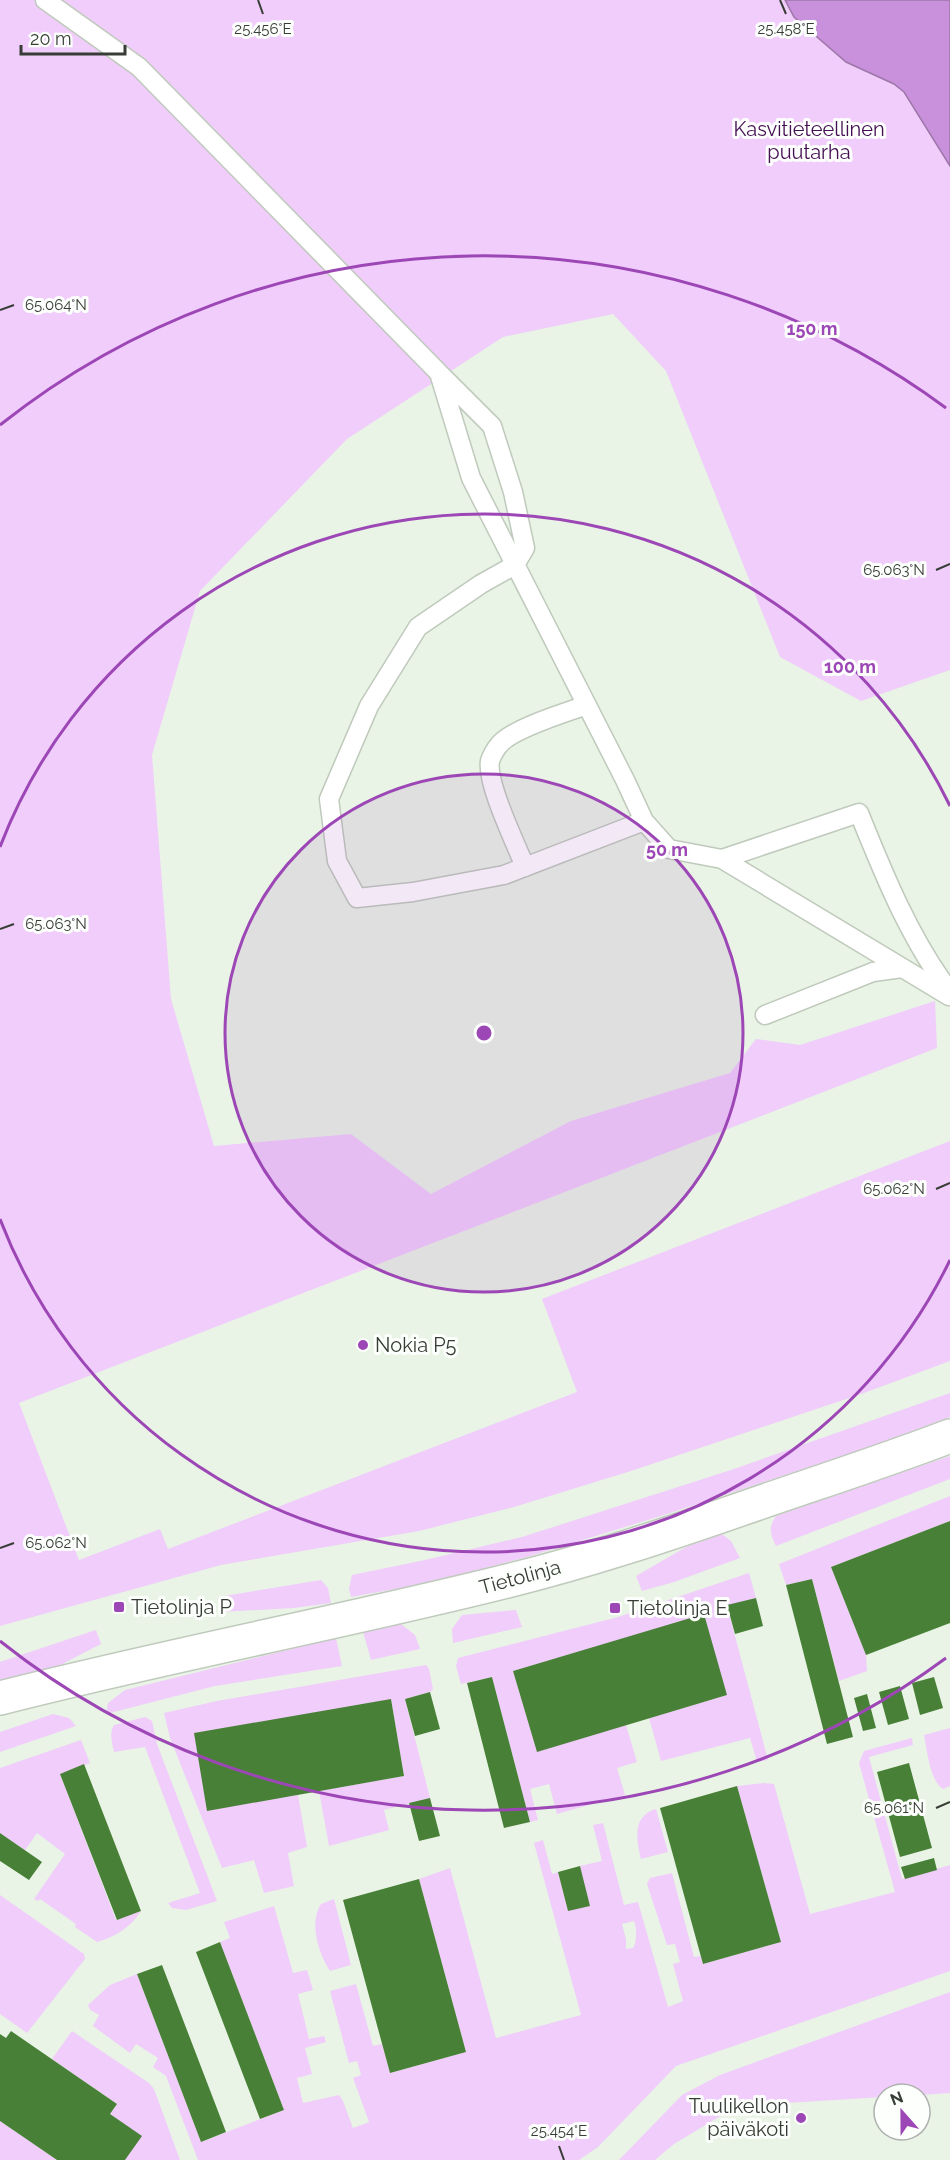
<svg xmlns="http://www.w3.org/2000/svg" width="950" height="2160" font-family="Raleway,sans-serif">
<rect width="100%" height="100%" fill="#e9f4e6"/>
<path fill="#f0cdfb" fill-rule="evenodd" d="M0 0H950V670L861 701 780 657 666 371 613 314 503 337 347 439 200 591 152 755 171 999 214 1146 351 1134 431 1194 571 1121 730 1073 756 1039 800 1045 935 1001 937 1048 19 1403 79 1560 160 1529 168 1549 577 1392 542 1299 950 1141V1361L864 1393 631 1471 514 1507 419 1531 221 1565 0 1626Z
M950 1393V1417L879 1444 664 1515 527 1557 429 1583 351 1597 349 1589 352 1575 425 1560 522 1537 731 1470Z
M950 1456V1479L776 1546C770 1534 768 1528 776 1516Z
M950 1496V1521L831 1567 866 1655 867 1671 839 1681 812 1579 786 1585 779 1564Z
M722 1534 731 1541 740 1558 674 1582 642 1591 636 1576 686 1547Z
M749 1573 756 1598 727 1606 768 1760 757 1762 750 1738 661 1761 649 1718 727 1695 701 1616 513 1671 537 1751 626 1725 637 1762 617 1768 625 1795 557 1814 549 1784 530 1789 538 1820 530 1822 492 1677 461 1684 456 1666 458 1658 618 1617Z
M321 1580 328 1588 331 1603 294 1608 221 1612 218 1597Z
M516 1610 522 1627 453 1643 452 1629 462 1615Z
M401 1624 415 1635 420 1649 371 1660 363 1632Z
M96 1630 101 1644 45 1673 0 1685V1662Z
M336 1638 342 1666 215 1686 106 1714 108 1703 125 1690Z
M426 1665 429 1669 433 1689 430 1692 405 1699 430 1798 384 1810 389 1830 329 1846 319 1791 404 1776 391 1699 207 1810 298 1795 307 1847 288 1853 294 1886 264 1893 254 1860 222 1868 170 1738 164 1713 217 1701Z
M53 1714 69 1718 76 1726 0 1752V1732Z
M145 1717 152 1721 157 1744 217 1901 186 1910 172 1908 168 1903 200 1893 145 1747 114 1752C112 1743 109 1733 114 1725Z
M950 1728V1786L943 1789C930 1781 927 1750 924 1735Z
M912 1738 913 1745 869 1757 902 1879 950 1865V1971L676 2066 598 2147 579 2160H198L166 2076 153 2067 158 2058 136 2044 130 2053 93 2026 99 2015 90 2010 88 2005 110 1985 137 1974 201 2142 284 2110 220 1942 230 1938 224 1922 274 1906 293 1973 307 1970 313 1990 298 1994 309 2039 324 2036 326 2042 305 2048 312 2074 297 2078 303 2103 339 2095 343 2101 353 2128 369 2122 353 2078 361 2075 357 2061 349 2063 330 1991 356 1984 373 2046 382 2044 390 2073 466 2052 419 1879 450 1868 496 2038 581 2015 534 1843 543 1840 552 1874 558 1872 568 1911 580 1866 602 1861 593 1825 603 1823 624 1905 638 1902 668 2007 683 2001 673 1964 680 1962 675 1944 667 1945 647 1884 650 1878 672 1873 694 1957 701 1956 703 1964 781 1942 737 1786 764 1783 774 1784 810 1914 895 1892 859 1763 864 1751ZM634 1921C637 1928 637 1942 633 1948L626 1949V1939L622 1924Z
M81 1740 90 1763 60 1774 116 1920 141 1911C131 1927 115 1937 97 1942L75 1927 76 1924 40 1899 38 1901 34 1899 65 1854 37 1833 25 1850 0 1833V1768Z
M656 1809 668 1852 641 1859C636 1840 632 1816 656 1809Z
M0 1895 84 1954 85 1959 27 2033 0 2014Z
M334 1899 351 1965 330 1971C318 1953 309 1923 321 1904Z
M950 1992V2093L920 2095 884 2094V2097L737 2106 674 2144 655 2160H619L682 2095 720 2075Z
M72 2031 149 2083 154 2089 180 2160H125L141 2136 110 2114 117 2104 52 2059Z
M0 2121 57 2160H0Z"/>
<path fill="#c990db" stroke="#9e77aa" stroke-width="1.5" d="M785 0H950V166L904 92 894 84 846 62 794 17Z"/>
<path fill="#498037" d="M950 1521V1623L866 1655 831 1567Z
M812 1579 853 1737 827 1744 786 1585Z
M756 1598 763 1626 735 1634 727 1605Z
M704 1614 727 1695 537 1752 513 1671Z
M492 1677 530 1822 504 1828 467 1683Z
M934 1677 943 1708 920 1715 912 1683Z
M900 1686 909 1719 888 1725 879 1692Z
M430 1692 440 1729 415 1736 405 1699Z
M867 1694 876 1728 863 1731 854 1698Z
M391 1699 404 1776 207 1811 194 1733Z
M909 1763 932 1848 900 1857 877 1772Z
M84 1764 141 1911 117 1920 60 1774Z
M737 1786 781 1942 703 1964 660 1808Z
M430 1798 440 1836 419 1841 409 1803Z
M0 1833 42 1862 29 1880 0 1861Z
M934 1858 937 1870 905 1879 901 1867Z
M580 1866 590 1906 568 1911 558 1872Z
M419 1879 466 2052 390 2073 343 1900Z
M220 1942 284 2110 260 2119 196 1952Z
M162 1965 226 2132 201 2142 137 1974Z
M11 2031 117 2104 110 2114 142 2136 125 2160H57L0 2121V2034L6 2038Z"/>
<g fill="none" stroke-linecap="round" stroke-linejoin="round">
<defs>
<path id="service" d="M45 0 139 67 439 373 471 478 625 780 644 821 669 849 722 859 859 813C884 875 910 939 950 992
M441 375 492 426 513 492 525 548 515 565 481 584 418 627 369 706 329 799 337 861 357 898 413 892 504 875 644 821
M722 859 949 996
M525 867C516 844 486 783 490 761 491 757 496 748 499 745 511 729 567 712 587 705
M765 1015 873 972 902 968"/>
<path id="tertiary" d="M0 1698C168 1655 339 1623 507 1581 588 1561 666 1535 744 1508 813 1484 882 1462 950 1436"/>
</defs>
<use href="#service" stroke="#bfcabc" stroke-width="21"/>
<use href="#tertiary" stroke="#bfcabc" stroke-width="36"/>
<use href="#service" stroke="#fff" stroke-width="18"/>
<use href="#tertiary" stroke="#fff" stroke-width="33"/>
</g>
<path fill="none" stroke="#383c36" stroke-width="2" d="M258 0 263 14M780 0 786 14M0 310 14 305M936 570 950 564M0 929 14 924M936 1189 950 1183M0 1548 14 1543M936 1808 950 1802M559 2146 564 2160"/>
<circle cx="484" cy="1033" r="259" fill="#9c47b5" fill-opacity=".12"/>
<g fill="none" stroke="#9c47b5" stroke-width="3">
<circle cx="484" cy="1033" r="259"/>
<path d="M950 1260A518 518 0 0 1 0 1219M0 847A518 518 0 0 1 950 806"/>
<path d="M946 1658A777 777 0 0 1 0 1641M0 425A777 777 0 0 1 946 408"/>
</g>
<g fill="#9c47b5" stroke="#fcfffc" stroke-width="2">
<circle cx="363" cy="1345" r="6"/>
<rect x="113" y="1601" width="12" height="12" rx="3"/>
<rect x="609" y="1602" width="12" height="12" rx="3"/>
<circle cx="801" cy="2118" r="6"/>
</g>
<g text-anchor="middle" stroke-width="6" stroke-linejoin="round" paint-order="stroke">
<g font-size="20" fill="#440e52" stroke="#fcfffc">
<text x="809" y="136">Kasvitieteellinen<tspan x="809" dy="23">puutarha</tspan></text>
</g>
<g font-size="20" fill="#383c36" stroke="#fcfffc" text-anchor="start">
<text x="375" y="1352">Nokia P5</text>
<text x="131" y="1614">Tietolinja P</text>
<text x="627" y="1615">Tietolinja E</text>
<text x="789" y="2113" text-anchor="end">Tuulikellon<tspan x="789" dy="23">päiväkoti</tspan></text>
</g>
<g font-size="20" fill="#383c36" stroke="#fcfffc">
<text transform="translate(520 1577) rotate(-15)" y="7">Tietolinja</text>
</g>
</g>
<g font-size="15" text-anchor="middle" fill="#383c36" stroke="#fcfffc" stroke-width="6" stroke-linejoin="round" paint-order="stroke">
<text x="263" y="34">25.456°E</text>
<text x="786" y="34">25.458°E</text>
<text x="56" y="310">65.064°N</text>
<text x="894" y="575">65.063°N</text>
<text x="56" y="929">65.063°N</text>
<text x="894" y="1194">65.062°N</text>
<text x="56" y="1548">65.062°N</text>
<text x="894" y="1813">65.061°N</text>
<text x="559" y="2136">25.454°E</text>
</g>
<circle cx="484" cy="1033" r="9" fill="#9c47b5" stroke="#fcfffc" stroke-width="3"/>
<g font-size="18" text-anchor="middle" font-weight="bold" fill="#9c47b5" stroke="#fcfffc" stroke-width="6" stroke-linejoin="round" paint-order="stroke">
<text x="812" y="335">150 m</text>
<text x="850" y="673">100 m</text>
<text x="667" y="856">50 m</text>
</g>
<g transform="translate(902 2112) rotate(339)"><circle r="28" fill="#fcfffc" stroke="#aeb1ad" stroke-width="1.5"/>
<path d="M0-4.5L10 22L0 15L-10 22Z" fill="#9c47b5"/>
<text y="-9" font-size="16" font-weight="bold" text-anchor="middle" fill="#383c36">N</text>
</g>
<path d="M21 45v9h104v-9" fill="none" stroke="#383c36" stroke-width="3"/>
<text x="30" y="45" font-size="18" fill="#383c36" stroke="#fcfffc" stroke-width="4.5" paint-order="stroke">20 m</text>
</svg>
